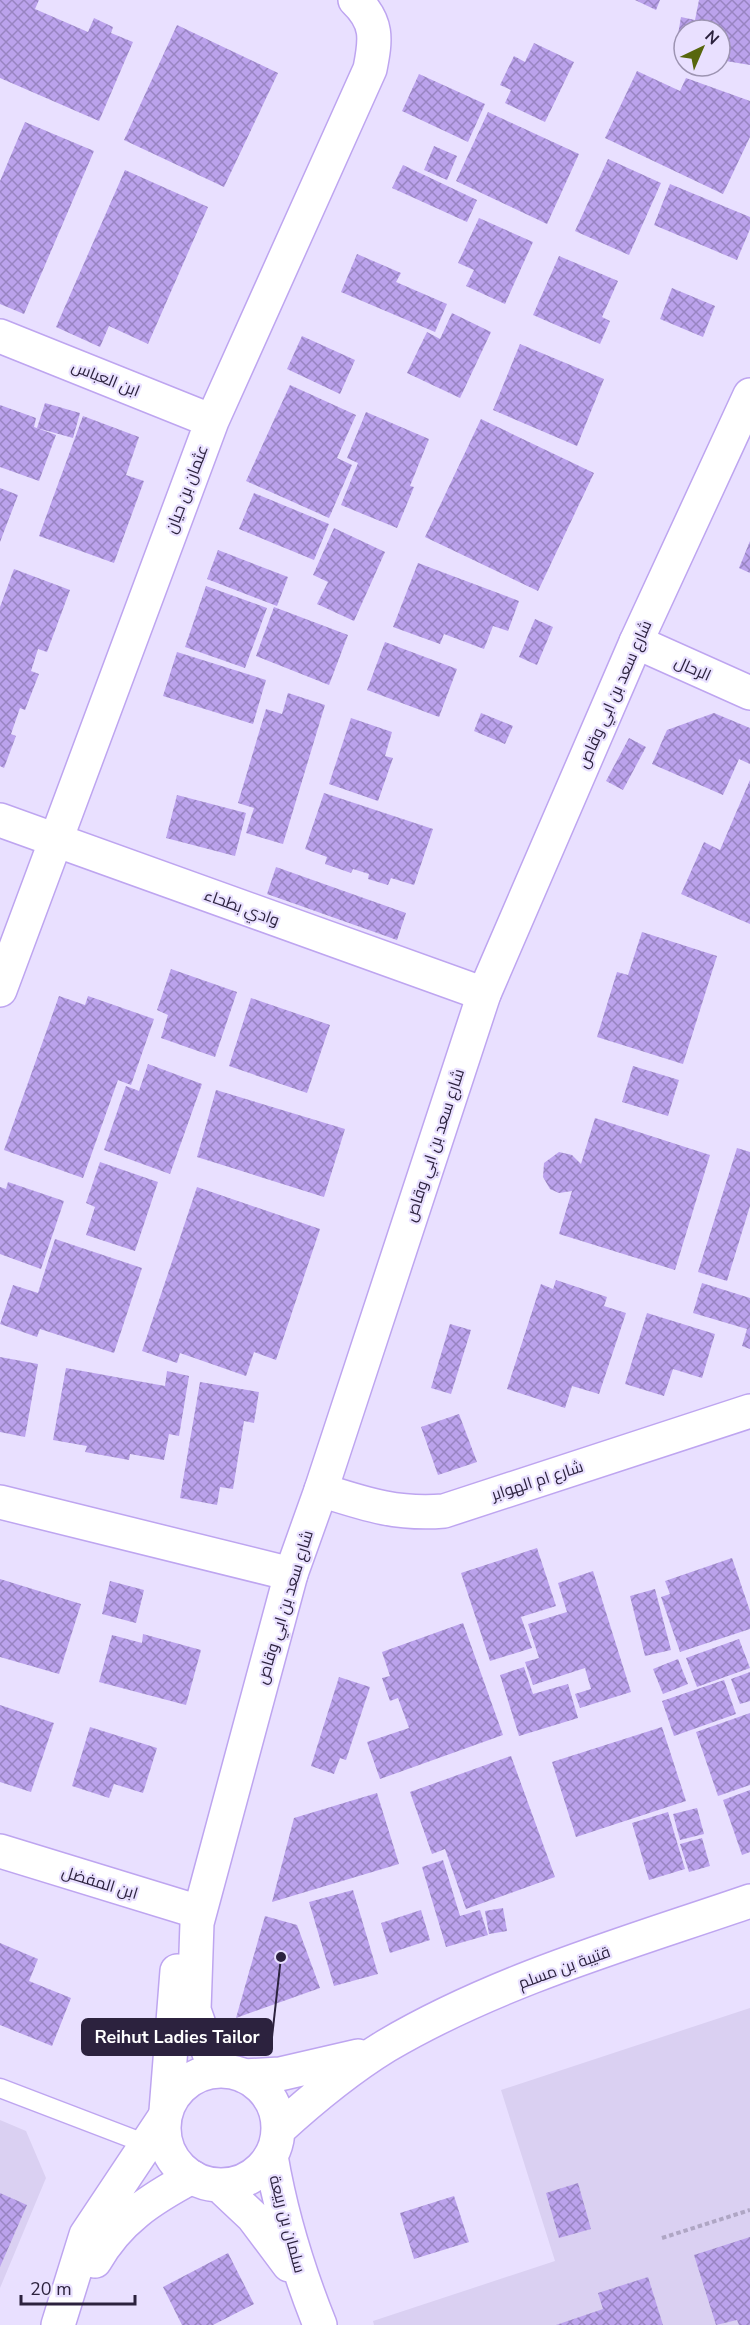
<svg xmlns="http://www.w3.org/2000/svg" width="750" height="2325" font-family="'Nunito Sans',Cairo,sans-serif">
<defs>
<pattern id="building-cross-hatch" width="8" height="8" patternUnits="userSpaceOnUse" patternTransform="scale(1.5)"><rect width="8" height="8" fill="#bba2ec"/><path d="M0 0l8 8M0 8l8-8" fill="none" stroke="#9884c1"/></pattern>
</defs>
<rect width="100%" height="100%" fill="#e9e0ff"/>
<path fill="#dad0f2" d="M750 2008V2325H374L373 2321 555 2261 501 2090Z
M0 2120 26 2131 46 2178 0 2288Z"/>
<path fill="url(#building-cross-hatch)" d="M0 0H39L35 9 88 32 94 18 113 27 111 33 133 42 99 121 0 78Z
M635 0H660L656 10Z
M699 0H750V65L720 60V30H684V54L675 52 681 17 695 20Z
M177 25 278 73 224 187 124 140Z
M534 43 574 62 545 122 505 103 511 90 500 85 514 56 525 62Z
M637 71 680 91 686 78 750 101V137L723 194 605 138Z
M419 74 485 104 468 142 402 111Z
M488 112 579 154 547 224 456 181Z
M25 122 94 151 24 314 0 304V181Z
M434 146 457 156 447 180 424 170Z
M608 159 661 183 629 255 575 231Z
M403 165 477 200 467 222 392 188Z
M125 170 208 207 148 344 109 326 100 347 56 327Z
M670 184 750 217V229L737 260 654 225Z
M479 218 533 242 505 304 466 286 474 270 458 263Z
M357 254 401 273 396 282 447 304 435 332 341 292Z
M559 256 618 281 602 317 610 321 600 344 533 315Z
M672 288 715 306 703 337 660 319Z
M452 313 491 332 460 398 407 373 427 332 440 339Z
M302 336 355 360 340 394 287 369Z
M520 344 604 379 577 446 493 410Z
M290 385 356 415 337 458 352 465 329 518 246 481Z
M45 403 80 413 73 438 37 428Z
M0 405 36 418 34 427 56 435 39 481 0 467Z
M366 412 429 439 410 486 414 487 397 528 341 505 358 463 347 458Z
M83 416 139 437 126 475 144 481 114 563 39 536Z
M481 419 594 473 538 591 425 537Z
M0 488 18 495 0 542Z
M254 493 329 524 314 560 239 529Z
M334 528 385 552 354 621 317 604 328 582 313 575Z
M750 541V573L739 568Z
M218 550 288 577 277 606 207 579Z
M418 563 519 601 508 631 493 626 484 649 444 634 440 644 393 627Z
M14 569 70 590 47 652 38 649 31 671 39 674 25 710 20 708 11 734 16 736 4 768 0 766V607Z
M206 586 267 608 245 668 185 647Z
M274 607 348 635 329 685 256 656Z
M535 619 553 627 537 665 519 657Z
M385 642 457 669 439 717 367 690Z
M177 652 266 680 253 724 163 696Z
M288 693 325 705 283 844 246 833 254 808 238 803 266 709 282 714Z
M481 713 513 726 505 744 474 731Z
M714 713 750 728V764L739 759 723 795 652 764 667 730Z
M351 718 392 732 385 756 393 758 378 801 329 784Z
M629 738 646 747 623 790 606 781Z
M750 780V924L681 894 704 842 720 850Z
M324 793 433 829 414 885 391 878 388 885 368 879 369 874 353 869 351 873 325 864 327 857 305 849Z
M177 795 246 813 235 856 166 838Z
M276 867 406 913 397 940 267 894Z
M642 932 717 956 683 1064 597 1037 617 972 628 975Z
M171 969 237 992 215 1057 161 1038 168 1015 157 1010Z
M59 996 85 1005 88 996 154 1019 131 1085 118 1080 83 1178 4 1150Z
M251 998 330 1025 307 1093 229 1066Z
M148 1064 202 1084 170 1174 104 1150 126 1086 139 1091Z
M633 1066 679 1080 668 1116 622 1102Z
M216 1090 345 1129 324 1197 197 1157Z
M595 1118 710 1155 675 1270 559 1234 572 1191 559 1193 550 1189 543 1177 544 1163 559 1152 572 1155 581 1164Z
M737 1148 750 1152V1206L727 1281 698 1272Z
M100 1162 158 1182 135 1251 86 1235 95 1207 86 1203Z
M8 1182 64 1201 41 1269 0 1254V1187L6 1189Z
M197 1187 320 1229 276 1360 254 1352 246 1376 180 1353 177 1363 142 1351Z
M55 1239 142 1268 114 1353 40 1329 37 1337 0 1324 13 1285 38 1293Z
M556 1280 607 1297 604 1306 626 1313 599 1394 572 1386 565 1408 507 1389 541 1284 553 1289Z
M702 1283 750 1298V1349L742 1346 747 1329 693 1313Z
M647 1313 715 1334 702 1378 673 1369 664 1396 625 1384Z
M450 1324 471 1330 451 1394 431 1388Z
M0 1357 38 1364 25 1437 0 1432Z
M66 1368 165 1386 167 1371 189 1376 179 1436 169 1434 164 1460 130 1454 129 1460 85 1452 87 1446 53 1440Z
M200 1382 259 1392 254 1423 244 1421 233 1489 220 1487 217 1505 180 1498Z
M459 1414 477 1462 438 1475 421 1427Z
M537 1548 556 1606 521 1617 532 1648 490 1661 461 1573Z
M732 1558 750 1611V1629L680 1652 661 1597 670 1594 665 1581Z
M593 1571 631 1692 580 1708 575 1694 591 1689 585 1668 533 1685 525 1662 539 1658 528 1624 567 1612 558 1583Z
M0 1579 81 1604 59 1674 0 1657Z
M110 1581 144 1590 136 1623 102 1614Z
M655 1589 671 1650 645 1656 630 1596Z
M463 1623 503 1735 380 1779 367 1742 409 1728 398 1698 390 1701 382 1678 390 1676 382 1652Z
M143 1634 201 1650 186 1705 99 1682 112 1635 142 1643Z
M739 1639 750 1668 697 1687 686 1658Z
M678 1659 688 1684 663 1694 653 1669Z
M524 1667 533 1694 568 1684 578 1718 519 1736 500 1675Z
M750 1672V1701L740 1704 731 1679Z
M339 1677 370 1687 346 1760 340 1758 334 1774 311 1766Z
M724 1680 736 1714 674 1736 662 1701Z
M0 1705 54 1723 31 1792 0 1782Z
M750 1713V1785L718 1796 696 1732Z
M90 1727 157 1748 143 1793 114 1784 109 1798 72 1786Z
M662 1727 686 1801 576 1837 552 1762Z
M511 1756 555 1877 466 1909 445 1849 432 1854 410 1792Z
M750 1790V1852L742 1855 723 1800Z
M377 1793 399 1864 272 1902 294 1818Z
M697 1808 704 1834 680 1840 673 1814Z
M668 1812 685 1869 649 1880 632 1823Z
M702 1838 710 1866 689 1872 680 1844Z
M443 1860 460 1916 480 1910 488 1935 446 1947 422 1867Z
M353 1890 378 1974 334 1986 309 1902Z
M503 1908 507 1931 489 1934 485 1911Z
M421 1910 430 1940 390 1953 381 1923Z
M265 1916 297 1925 320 1988 236 2018Z
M0 1943 38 1959 29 1981 71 1998 52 2046 0 2025Z
M578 2183 591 2229 559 2238 546 2193Z
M0 2193 27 2205 0 2267Z
M454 2196 469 2242 414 2259 400 2213Z
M750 2237V2325H739L737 2320 716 2325 694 2255Z
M228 2253 254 2304 213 2325H182L163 2287Z
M648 2277 663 2325H556L603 2309 598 2293Z"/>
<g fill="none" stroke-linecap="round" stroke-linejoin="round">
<defs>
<path id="service" d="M0 2088 149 2145"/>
<path id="minor" d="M0 336 212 421
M636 642 750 693
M0 820 484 994
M0 990 212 421 370 69C376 39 378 22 355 0
M321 1490C365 1504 397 1515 444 1511L750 1411
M0 1502 291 1574
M0 1851 199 1912
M95 2261C118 2220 151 2199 192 2177
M58 2325 86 2235 164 2118"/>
<path id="tertiary" d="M224 2071 209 2053 194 2010 197 1923 291 1574 321 1490 484 994 636 642 750 395
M164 2128a57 57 0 1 1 114 0a57 57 0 1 1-114 0Z
M244 2076 280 2074 358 2056
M166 2111 177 1971
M278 2130C312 2099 347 2070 386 2046 498 1980 628 1943 750 1901
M271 2156C281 2215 298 2270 320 2325
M219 2185 253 2217 289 2265"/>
</defs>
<use href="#service" stroke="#bea5f0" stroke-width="21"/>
<use href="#minor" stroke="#bea5f0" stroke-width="36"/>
<use href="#tertiary" stroke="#bea5f0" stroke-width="36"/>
<path stroke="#afa6c4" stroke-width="4" stroke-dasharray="4.5 3" stroke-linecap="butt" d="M662 2238 750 2210"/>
<use href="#service" stroke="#fff" stroke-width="18"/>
<use href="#minor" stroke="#fff" stroke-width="33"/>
<use href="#tertiary" stroke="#fff" stroke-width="33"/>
</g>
<g text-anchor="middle" stroke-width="4.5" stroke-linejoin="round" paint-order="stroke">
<g font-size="16" fill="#2c223e" stroke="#e9e0ff">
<text transform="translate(106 378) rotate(22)" y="6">ابن العباس</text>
<text transform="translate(186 489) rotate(-69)" y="6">عثمان بن حيان</text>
<text transform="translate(693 668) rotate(24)" y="6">الرحال</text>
<text transform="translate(614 694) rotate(-66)" y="6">شارع سعد بن ابي وقاص</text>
<text transform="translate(242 907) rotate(20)" y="6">وادي بطحاء</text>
<text transform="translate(434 1145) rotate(-72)" y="6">شارع سعد بن ابي وقاص</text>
<text transform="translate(537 1480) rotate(-18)" y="6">شارع ام الهوابر</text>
<text transform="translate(284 1607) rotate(-73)" y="6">شارع سعد بن ابي وقاص</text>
<text transform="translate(100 1882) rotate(17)" y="6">ابن المفضل</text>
<text transform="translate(564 1967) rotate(-20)" y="6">قتيبة بن مسلم</text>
<text transform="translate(288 2224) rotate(75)" y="6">سلمان بن ربيعة</text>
</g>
</g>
<path fill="none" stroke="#2c223e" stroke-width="2" d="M281 1957L272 2037"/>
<circle fill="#2c223e" stroke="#e9e0ff" stroke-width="2" cx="281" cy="1957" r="6"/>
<rect fill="#2c223e" stroke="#2c223e" stroke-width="2" x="82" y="2019" width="190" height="36" rx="6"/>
<g font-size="18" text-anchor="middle" font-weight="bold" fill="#fff">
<text x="177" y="2043">Reihut Ladies Tailor</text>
</g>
<g transform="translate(702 48) rotate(44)"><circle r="28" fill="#e9e0ff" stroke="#9d94b2" stroke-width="1.5"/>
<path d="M0-4.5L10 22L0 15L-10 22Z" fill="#57660d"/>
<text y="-9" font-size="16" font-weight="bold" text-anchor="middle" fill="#2c223e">N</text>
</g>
<path d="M21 2295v9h114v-9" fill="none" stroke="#2c223e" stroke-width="3"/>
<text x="30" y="2295" font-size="18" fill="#2c223e" stroke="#e9e0ff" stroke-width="4.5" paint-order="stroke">20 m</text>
</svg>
